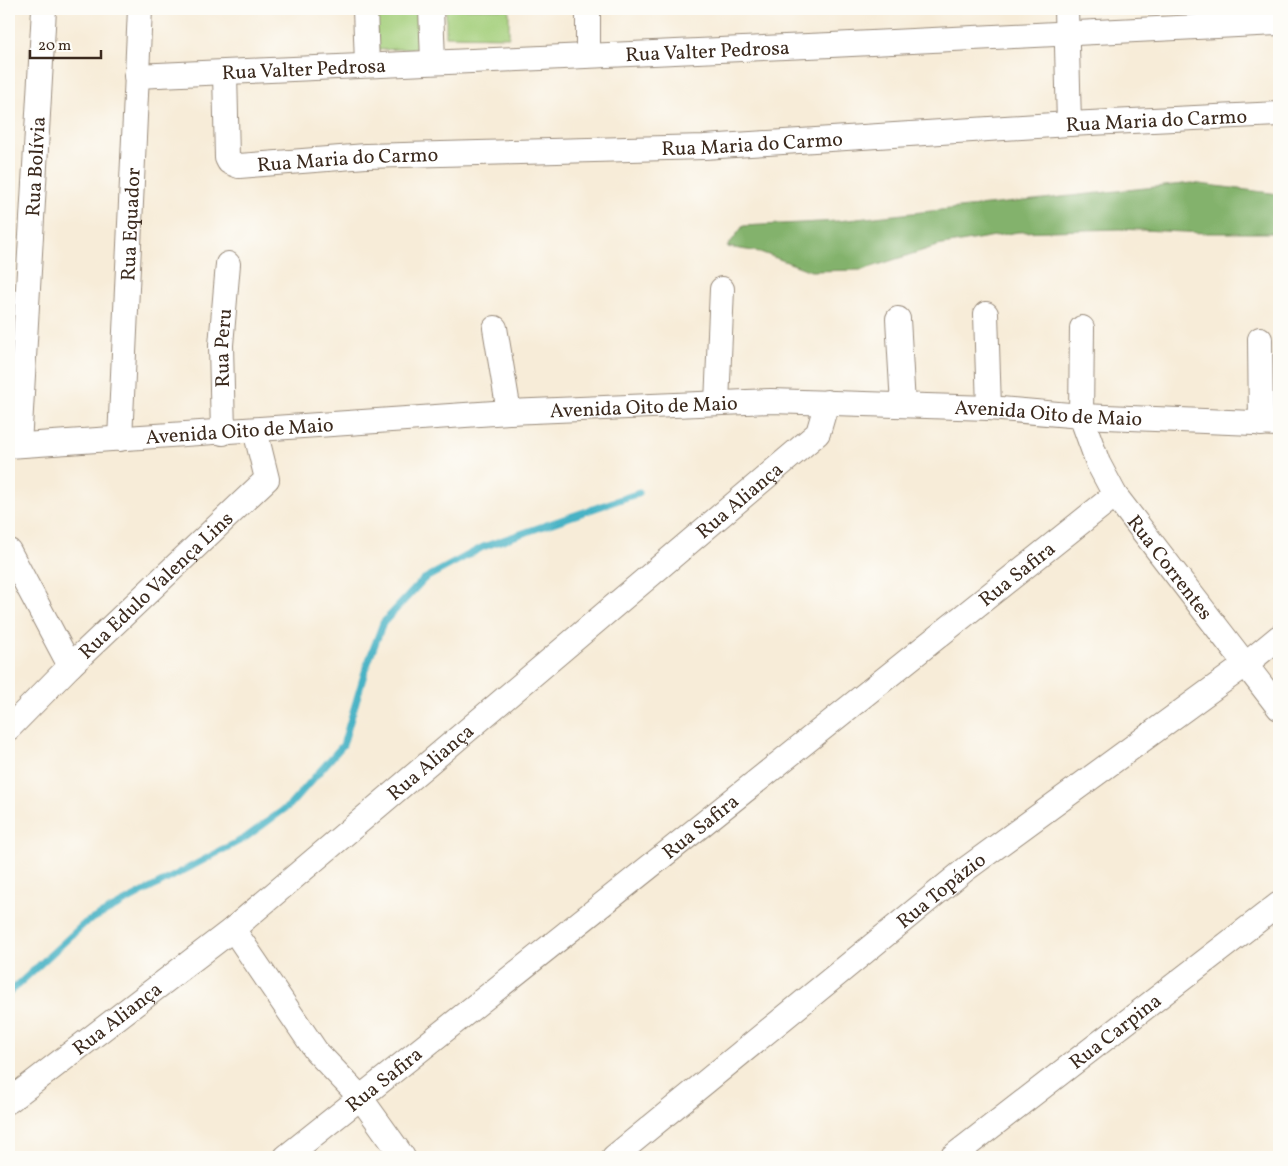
<svg xmlns="http://www.w3.org/2000/svg" width="1288" height="1166" font-family="Vollkorn,serif">
<rect width="100%" height="100%" fill="#fdfcf7"/>
<filter id="ink" filterUnits="userSpaceOnUse"><feTurbulence type="fractalNoise" baseFrequency=".02" numOctaves="2"/><feDisplacementMap in="SourceGraphic" scale="10" xChannelSelector="R" yChannelSelector="G"/><feConvolveMatrix kernelMatrix="1 2 1 2 8 2 1 2 1" color-interpolation-filters="sRGB"/></filter>
<filter id="wash" filterUnits="userSpaceOnUse"><feTurbulence type="fractalNoise" baseFrequency=".0096" numOctaves="4" result="noise"/><feDisplacementMap in="SourceGraphic" scale="20" xChannelSelector="R" yChannelSelector="G"/><feGaussianBlur stdDeviation="1.12" result="paint"/><feColorMatrix in="noise" values="0 0 0 0 0 0 0 0 0 0 0 0 0 0 0 0 0 1.4 0 .05"/><feComposite in="paint" operator="in"/></filter>
<g filter="url(#wash)">
<rect width="100%" height="100%" fill="#f7ecd8"/>
<path fill="#a4cf7c" stroke="#707c4d" d="M375 9H420L423 48 378 50Z
M446 9H509V37L446 36Z"/>
<path fill="#83b26c" stroke="#5f6e45" d="M1192 183 1279 194V233H1205L1120 229 1018 232 937 246 862 270 811 271 760 252 727 247 743 226 838 221Z"/>
<g fill="none" stroke-linecap="round" stroke-linejoin="round">
<path stroke="#47b2c5" stroke-width="7" d="M9 993 85 923 245 838 290 805 343 745 366 668 383 623 424 579 483 547 639 493"/>
</g>
</g>
<g filter="url(#ink)">
<g fill="none" stroke-linecap="round" stroke-linejoin="round">
<defs>
<g id="minor">
<path d="M365 9 367 64"/>
<path d="M431 9 433 61"/>
<path d="M588 9V54"/>
<path d="M1066 9 1069 124"/>
<path id="s1" d="M225 73 227 158 229 162 239 166 366 156 704 147 1069 124 1279 114"/>
<path id="s2" d="M136 76 831 45 1279 23"/>
<path d="M986 314 989 408"/>
<path d="M898 319 903 405"/>
<path d="M495 328 509 412"/>
<path id="s3" d="M1082 328 1081 416 1098 463 1115 495 1279 708"/>
<path d="M1260 339 1261 424"/>
<path d="M717 403 722 289"/>
<path id="s4" d="M223 433 221 345 228 264"/>
<path id="s5" d="M120 439 140 9"/>
<path id="s6" d="M19 445 44 9"/>
<path id="s7" d="M9 446 509 412 771 401 989 408 1081 416 1279 424"/>
<path d="M9 551 70 666"/>
<path id="s8" d="M9 728 70 666 267 479 255 430"/>
<path d="M233 929 316 1051 360 1097 403 1157"/>
<path id="s9" d="M9 1101 233 929 818 433 827 402"/>
<path id="s10" d="M286 1157 1115 495"/>
<path id="s11" d="M614 1157 966 869 1245 665 1279 637"/>
<path id="s12" d="M952 1157 1279 904"/>
</g>
</defs>
<use href="#minor" stroke="#998b7b" stroke-width="26"/>
<use href="#minor" stroke="#fff" stroke-width="24"/>
</g>
</g>
<g text-anchor="middle" stroke-width="4" stroke-linejoin="round" paint-order="stroke">
<g font-size="20" fill="#3b2a1e" stroke="#fdfcf7">
<text dy="7" stroke="none"><textPath href="#s2" startOffset="572">Rua Valter Pedrosa</textPath></text>
<text dy="7" stroke="none"><textPath href="#s2" startOffset="168">Rua Valter Pedrosa</textPath></text>
<text dy="7" stroke="none"><textPath href="#s1" startOffset="1019">Rua Maria do Carmo</textPath></text>
<text dy="7" stroke="none"><textPath href="#s1" startOffset="614">Rua Maria do Carmo</textPath></text>
<text dy="7" stroke="none"><textPath href="#s1" startOffset="209">Rua Maria do Carmo</textPath></text>
<text dy="7" stroke="none"><textPath href="#s6" startOffset="279">Rua Bolívia</textPath></text>
<text dy="7" stroke="none"><textPath href="#s5" startOffset="215">Rua Equador</textPath></text>
<text dy="7" stroke="none"><textPath href="#s4" startOffset="85">Rua Peru</textPath></text>
<text dy="7" stroke="none"><textPath href="#s7" startOffset="636">Avenida Oito de Maio</textPath></text>
<text dy="7" stroke="none"><textPath href="#s7" startOffset="1041">Avenida Oito de Maio</textPath></text>
<text dy="7" stroke="none"><textPath href="#s7" startOffset="231">Avenida Oito de Maio</textPath></text>
<text dy="7" stroke="none"><textPath href="#s9" startOffset="946">Rua Aliança</textPath></text>
<text dy="7" stroke="none"><textPath href="#s3" startOffset="265">Rua Correntes</textPath></text>
<text dy="7" stroke="none"><textPath href="#s10" startOffset="935">Rua Safira</textPath></text>
<text dy="7" stroke="none"><textPath href="#s8" startOffset="205">Rua Edulo Valença Lins</textPath></text>
<text dy="7" stroke="none"><textPath href="#s9" startOffset="541">Rua Aliança</textPath></text>
<text dy="7" stroke="none"><textPath href="#s10" startOffset="530">Rua Safira</textPath></text>
<text dy="7" stroke="none"><textPath href="#s11" startOffset="422">Rua Topázio</textPath></text>
<text dy="7" stroke="none"><textPath href="#s9" startOffset="136">Rua Aliança</textPath></text>
<text dy="7" stroke="none"><textPath href="#s12" startOffset="206">Rua Carpina</textPath></text>
<text dy="7" stroke="none"><textPath href="#s10" startOffset="125">Rua Safira</textPath></text>
</g>
</g>
<rect width="1288" height="1166" fill="none" stroke="#fdfcf7" stroke-width="30"/>
<path d="M30 50v8h71v-8" fill="none" stroke="#3b2a1e" stroke-width="2.5"/>
<text x="38" y="50" font-size="15" fill="#3b2a1e" stroke="#fdfcf7" stroke-width="4" paint-order="stroke">20 m</text>
</svg>
